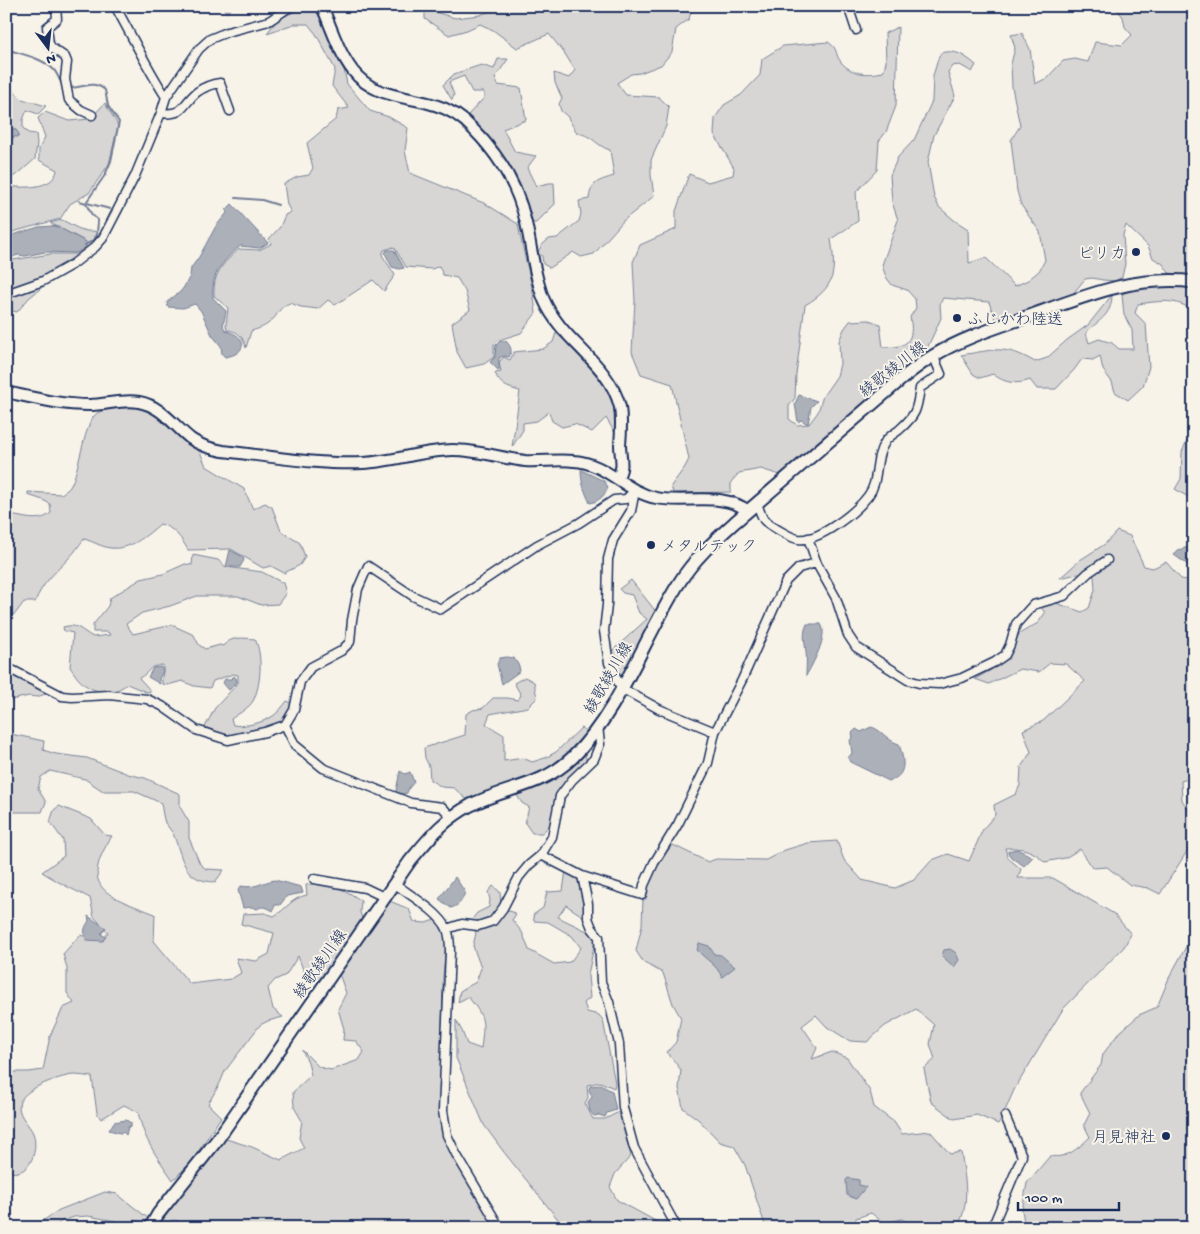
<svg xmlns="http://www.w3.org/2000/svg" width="1200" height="1234" font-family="'Gochi Hand','Klee One',sans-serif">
<rect width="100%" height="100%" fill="#f7f3e8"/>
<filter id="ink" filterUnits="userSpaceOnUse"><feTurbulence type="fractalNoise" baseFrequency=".02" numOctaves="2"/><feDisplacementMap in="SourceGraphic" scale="10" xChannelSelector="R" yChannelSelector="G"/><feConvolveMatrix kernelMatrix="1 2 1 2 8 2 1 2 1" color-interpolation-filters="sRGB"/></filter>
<g filter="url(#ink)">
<path fill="#d7d6d4" stroke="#798299" d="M503 6H690L692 8 689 19 676 29 672 52 661 65 640 73 631 74 617 83 626 95 659 97 669 107 666 126 651 160V175L654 196 624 220 594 254 581 257 573 252 550 268 543 264 542 256 537 253 542 245 549 239 557 238 579 221 581 214 579 201 589 199C591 182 598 181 614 176L610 150C596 146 593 135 577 133L567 116 561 111 559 104 562 98 555 83 554 73 569 78 575 70 565 54 549 34 517 48 493 30 480 24 467 30 449 35 425 19V9L455 18 480 15Z
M1115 6H1194V277L1169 273 1163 264 1153 258 1148 246 1126 225 1123 235 1125 264 1122 277 1115 281 1103 280 1092 278 1085 279 1071 296 996 322 989 302 943 298 940 304 941 318 924 355 783 476 761 469 739 473 731 482V492L673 493 671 486 685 467 689 459 672 384 641 374 632 352 635 301 633 262 640 245 676 229V211L689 174 708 182 733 175 734 168 714 134 715 118 724 105 741 95 760 75 762 59 783 46 828 42C839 49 834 53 841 62 852 75 867 75 883 72L886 62 885 33 898 27 896 106 886 132 879 141 877 170 856 192 858 221 831 239C836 272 836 287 805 305L796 374 795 398 789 406V419L797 425 809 424 818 412 823 396 837 376 840 364 839 341 844 329 850 321 869 320 880 324 883 347C907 349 915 340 910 317L916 308 915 299 907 290 892 285 886 277 882 265 898 220 892 202 890 175 898 157 914 140 932 101 933 76 938 59 941 53C956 49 965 56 976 65L972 72 960 65 952 66 948 72 955 96 934 135 928 162 934 197 939 207 954 220 968 229 969 263 986 258 1015 286 1028 280 1039 271 1045 260 1040 232 1021 205 1017 191 1011 140 1020 126 1012 87 1011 64 1015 48 1011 35 1022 33 1030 49 1035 84 1047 78 1063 61 1075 59 1088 62 1095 42 1122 45 1132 35 1125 27 1123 17Z
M303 8 315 10 329 32 344 69 347 84 370 111 389 117 408 128 405 151 410 173 486 204 518 224C523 254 533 283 536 313L521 333 499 340 494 344V357L484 364 466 368 457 352 452 323 470 310 465 291 457 278 443 275 439 266 432 269 406 267 394 247 384 250 382 255 395 275 384 291 373 280 335 305 328 300 318 309 301 307 290 303C277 308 280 314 270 322 265 327 258 329 251 331L246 348C243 337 239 331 227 330L226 325 228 308 214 296C213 272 223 264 239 249L259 250 271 244 269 239 280 227 285 215 291 212 287 205 284 184 297 177 309 175 313 168 307 143 336 119 338 110 349 108 332 86 335 69 316 34 308 24H294L267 33 278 19Z
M498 59H508L495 78 498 85 521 88 526 120 503 129 515 152 536 156 527 168 536 186 549 183H554L555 204 536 223H531L510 170 490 140 467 116 484 98V92H472L464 76 449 82 454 95 452 100 443 85 454 74 481 65 494 69Z
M6 88 11 89 22 99 46 106 38 114 27 110 23 120V128L28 133 36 134 37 143 35 159 18 174 6 180V136L14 138 16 130 6 127Z
M105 103C109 112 115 118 118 126L109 164 89 193 70 204 60 219 12 232 6 236V186C21 188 54 190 57 170L39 160V149L45 137 38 118 45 112 69 121 90 119Z
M62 220C73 225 82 233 95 231L96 233 90 245 85 241 50 223Z
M87 248 86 251 29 298 17 312 9 310 6 312V261L51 254H77Z
M1182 285 1194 287V311C1175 298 1161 301 1138 304L1135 313 1146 324 1149 367 1143 386 1128 400 1115 392 1112 382 1103 370 1100 356 1093 360 1082 359 1074 370 1056 389H1037L1030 380C1017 385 1004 383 993 374L980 378 973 374 961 355C994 350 1004 344 1035 362L1047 358 1067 340 1088 325 1112 295C1112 316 1098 320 1086 333L1089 343 1099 339 1112 343 1119 349H1133L1132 330 1124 315 1122 295 1129 289Z
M556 333C573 348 603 373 611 394 615 407 615 420 615 433L606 418 592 432 575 424 562 427 552 421 549 412 537 421 523 423V430L512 447 520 391C507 388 500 385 495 373L501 372 499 362 504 357 510 360 514 352 543 349 553 342Z
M134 407 149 412 169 423 200 452 206 466 244 489 253 509 265 503 272 507 281 531 300 543 305 557 300 565 284 573 271 566 263 568 231 549 188 550C181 538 175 528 160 524 146 536 131 550 110 548 102 547 92 541 84 539 79 545 75 552 69 558 56 572 42 583 35 602H24L15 614 6 616V514C20 516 39 524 51 513L50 504 43 500 28 495V492L61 494C64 492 68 490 70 487 80 471 84 418 99 412 110 407 122 408 134 407Z
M1187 440H1194V506L1190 498 1175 489 1181 479 1182 452Z
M1117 531 1130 536 1144 566 1153 568 1166 562 1181 579 1194 581V777L1181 781 1182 800 1194 818V832L1191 845 1160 894 1148 888 1130 885 1107 867 1093 868 1080 849 1065 858 1045 862C1033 850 1022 847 1005 848L1008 858 1021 869 1018 878H1053L1114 914 1131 934 1124 947 1063 1009 1014 1090 1001 1120 998 1124 977 1115 954 1119 931 1102 924 1069 935 1059 930 1044 934 1025 916 1009 885 1026 867 1042 850 1041 827 1027 816 1015 802 1026 817 1048 812 1059 832 1052 847 1058 870 1091 874 1107 894 1122 902 1134 930 1131 950 1154 961 1152C965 1178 971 1203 957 1228 938 1222 938 1220 918 1228L902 1219 884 1223 871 1213 856 1218 853 1228H766L745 1165 734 1146 720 1142 699 1120 683 1108 679 1088 681 1070 667 1052 676 1042 681 1018 673 1004 663 973 644 963 636 951 642 925 643 899 657 862 673 845 708 862 716 859 766 860 785 850 808 843 837 841 844 860 862 880 895 888 914 880 932 860 948 854 969 861 983 829 995 815 994 805 1016 794 1020 785 1021 767 1031 752 1023 730 1043 721 1085 681 1066 664 1050 663 1039 672 1020 669 989 684 975 679 991 670 1008 654 1019 634 1038 623 1045 613 1041 607 1056 603 1082 612 1089 608 1095 590 1094 576 1077 574 1060 578 1080 560 1105 544Z
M193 555 218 560 226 567 262 572 283 583 286 593 278 604 261 605 238 596H197L170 606 142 613 126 624 133 634 172 625 194 635 199 645 205 649 220 645 223 646C231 636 243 638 255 639 263 655 261 686 253 701 249 708 238 714 231 719L233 725C246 727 262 723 273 716 278 713 283 706 287 701L294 704 287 717 279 724 236 736 222 734 205 727 215 708 238 683V675L233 674 213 681 210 688 194 686 182 681 168 685 162 684C161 677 164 673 163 665 147 666 150 673 139 678L151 691 146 692 127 684C115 694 98 694 85 685 79 681 74 673 70 667L73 633 64 631 63 627C78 623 80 630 93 637L110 635 108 632H93V625L108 606 110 598 141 579 163 574 185 564 192 565Z
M631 580 657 613 642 643 621 676 613 664 612 651 647 619 639 613 632 595 623 593 619 589Z
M6 671 38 688 46 694 36 697 29 696 6 701Z
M525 677 534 682 537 698 528 707 490 714 486 724 504 735V761L523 758 532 762 545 758 556 752 581 728 588 731 567 753 543 772 466 799 454 788 442 787 430 780 429 766 425 758 424 748 465 735 466 714 473 710 483 708 493 698H508L518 700 521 695 514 683Z
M6 733 44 741 43 750 56 754 87 758 128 774 145 778 180 794V807L189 822V838L200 864 206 869 224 870 215 882C183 881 183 859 174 836 172 831 168 827 165 823 163 817 162 809 161 803L134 791H103L85 779 50 771 41 777 38 789 46 802 42 812H14L6 825Z
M596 737 595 749 589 750 585 757 589 761 566 780 555 797V814L552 823 542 833H532L525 823 529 807 522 803 516 794Z
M59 806 91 819 105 835 112 836C77 890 109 896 155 914L154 941 190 984 231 979 241 973 236 958 256 961 269 954 274 933 241 924 243 914 265 913 274 916C287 909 291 898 307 895L306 885C324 881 347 889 361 901L360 912 363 921 318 982 304 972 298 956 286 975 275 980 268 988 273 1009 283 1017 268 1021 260 1025 225 1071 220 1083 208 1104 221 1117 192 1161 173 1180C156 1155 145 1143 138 1112L124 1105 101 1119 97 1113 92 1077C86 1076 79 1075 73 1075 58 1077 20 1089 19 1106 19 1117 29 1124 33 1133 38 1146 33 1169 18 1172 14 1173 10 1172 6 1172V1072H29L43 1070 50 1036 63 1008 74 1003 67 993V968L63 954 80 935 103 941 108 932 100 928 99 922 94 917 90 898 62 884 42 872 64 856 63 840 50 822 54 810Z
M566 870 578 879 584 907V917L566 905 558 917 591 933 595 941 588 975 590 998 584 1003 587 1012 599 1015 603 1020 615 1083 614 1088 600 1082 587 1085 588 1098 585 1103 593 1119H605L619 1112 631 1156 615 1174 610 1187 617 1200 659 1223 671 1221 674 1228H565L503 1151 484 1125 456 1058V1020L462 1031 467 1044 481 1049C484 1022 486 1018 468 997L458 1002 460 991 476 982 481 968 473 946 476 933 469 923 477 913 489 907 490 900 488 892 493 886 500 892 501 906 516 914 512 920 522 932 529 950 554 964 570 962 581 948 572 936 548 922 534 921 533 915 543 908 547 892 563 891Z
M387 900 409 909 414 922 426 923 437 919 445 930 446 943 443 977 441 1080 444 1135 499 1228H190L178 1221 172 1220 164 1228H157L223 1138 252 1147 281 1160 304 1148 299 1138 302 1121 294 1107 293 1092 311 1075 308 1062 302 1050 319 1067 331 1070 359 1060 364 1052 356 1041 343 1040 344 1029 338 1009 346 993 338 971Z
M1194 932V1221L1187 1228H1025L1022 1210 1027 1183 1050 1156C1068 1159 1078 1148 1090 1137L1084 1125 1090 1113 1080 1093 1101 1065 1103 1054 1118 1034 1139 1015 1157 1007 1169 978Z
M105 1192 117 1194 149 1219 146 1224 135 1220 133 1224 135 1228H118L116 1221 88 1216 74 1217 62 1221 53 1228H32L59 1210Z"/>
<path fill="#acb0b9" stroke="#727c95" d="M6 127 16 130 19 134 18 137 6 136Z
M232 204 268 243 260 248 240 246C222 263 211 272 213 298L226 311 223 326 226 331C248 336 248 354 225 357L222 354 221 346 212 335 201 311 195 304 183 308 168 307 167 302 180 292 184 287 190 276 191 268 199 257 216 226 227 213 226 210Z
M52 226 58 227 84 241 87 245 85 248 76 253 45 252 25 256 18 255 6 259V237L39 227Z
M387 250H394L404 268 399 269 392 267 385 253Z
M500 341H506C511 347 513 350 509 357L504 356 499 358V371L490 362 495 357 496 345Z
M799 395 817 401 811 407 808 424 801 420 798 422 795 404Z
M581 470 604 481 608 487C606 495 598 502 590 503 585 492 581 483 581 470Z
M1192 546 1194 547V569L1174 555 1178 550Z
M230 550 243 557 244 560 240 567H226Z
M807 624H821C829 636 812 665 806 676 806 668 807 660 806 652 805 642 802 634 807 624Z
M507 657 514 658 519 666 520 671 502 684 497 664 500 658Z
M161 667 163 671 159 679 160 684 148 677 153 668Z
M234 676 236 678 237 682 229 690 223 683 225 679H231Z
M871 727C881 729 886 740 899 744 904 760 908 775 889 781L850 762 848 758 852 753 850 740 853 737 852 733 856 729 861 732Z
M400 771 405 774 410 772 414 782 409 788 407 793 398 795 396 791Z
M1017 849 1033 857 1024 866C1018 861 1009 859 1008 851Z
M455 877 465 892C462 901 460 905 451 908L439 899Z
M275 880 301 887 303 893 287 896 280 905H275L273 911C268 908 263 905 257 909L252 907 243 908 238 890 241 886C256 889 261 882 275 880Z
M88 916 106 928 101 934 106 937 102 941 87 940C83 932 84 928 89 921Z
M699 943 709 946 714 954 721 955 735 967 722 977C715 963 707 961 697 950Z
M950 949 956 953 959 960 954 967 942 956 944 950Z
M600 1085 612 1091 616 1110 607 1113 605 1117 599 1115 594 1116 590 1111 588 1102 592 1097 589 1090 590 1086Z
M126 1120 131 1123V1126L128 1127 126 1135 123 1132 120 1133 109 1130 114 1122Z
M848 1178 859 1180V1185L866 1187 856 1199 847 1195 846 1180Z"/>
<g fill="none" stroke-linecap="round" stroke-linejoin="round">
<path stroke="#727c95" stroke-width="2" d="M6 49C21 54 43 58 54 70 58 74 59 81 64 87
M68 88C82 89 92 79 105 90L108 106 119 122 111 161 105 175 87 201
M236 198 262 200 278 205
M79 201 110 209
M85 245 94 240 97 235 98 220 92 215 86 204"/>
<path stroke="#acb0b9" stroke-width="7" d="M227 9 229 6"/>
<defs>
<path id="minor" d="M56 6 57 19 47 27 49 44 52 48 65 57 67 62 65 79 69 100 81 110 92 115
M115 6C132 36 147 68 166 97
M848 6 856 30
M161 113C185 116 182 104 197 92 204 87 212 84 220 83L230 111
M6 294 43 281 73 264 95 247 103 238 135 176 161 113 166 97 199 49 210 39 227 32 269 21 291 6
M635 491 631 511 613 540 608 559 607 605 604 631 609 663 621 688 659 709 715 732
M757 503C759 508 761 517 765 521 771 526 791 538 798 539 819 542 856 512 868 496 880 481 873 460 885 442 888 437 894 434 899 430 916 415 917 410 920 388L941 374 933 355
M808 538 817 564 836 598 848 635 856 647 908 680 919 683 939 684 962 678 995 662 1005 655 1010 645 1016 624 1033 605 1064 596 1088 573 1107 560
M6 668 14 671 62 696 72 697 109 695 147 699 162 706 196 730 228 740 265 732 285 725 294 710 300 682 311 667 341 651 350 642 352 620 358 589 368 566 413 596 441 609 537 545 579 523 614 500 626 499 635 490
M285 725 295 745 323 768 411 803 442 807 452 817
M541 855 582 876 642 895 644 885 654 863 678 824 708 763 715 732 742 680 786 581 799 568 816 563
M582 876 588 904V918L592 928 599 937 601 982 609 1002 619 1044 623 1108 634 1148 677 1228
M314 879 365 888 384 897
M394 883C408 894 440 912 447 929 450 936 450 944 450 952L443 1111 447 1135 456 1154 500 1228
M447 929 462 924 478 926 493 921 503 908 519 877 529 865 541 855 552 837 560 796 572 780 594 759 600 744 598 726
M992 1228 1022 1156 1005 1116"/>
<path id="tertiary" d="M322 6C331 27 339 53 353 71 373 97 406 96 435 105 449 109 463 118 473 129 499 155 518 187 526 223 532 249 534 276 544 300 562 342 609 362 620 407 622 420 621 433 620 445 620 457 625 467 617 478
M6 392C34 398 61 405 89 405 106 405 123 399 139 402 162 406 174 426 191 439 201 446 212 449 223 451 269 456 317 465 363 463 394 462 423 450 453 450 477 450 501 458 525 461 541 462 558 459 574 461 607 463 625 492 656 498 686 504 722 491 748 511"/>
<path id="secondary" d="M150 1228 158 1214 217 1140 410 861C430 837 443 820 471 805 507 787 542 787 573 757 619 712 644 638 679 583 694 559 714 541 735 522L905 376C914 369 923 362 933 356 964 337 1001 326 1035 314 1087 295 1137 275 1194 282"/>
</defs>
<use href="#minor" stroke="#1b2f5e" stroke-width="11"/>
<use href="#tertiary" stroke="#1b2f5e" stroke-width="14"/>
<use href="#secondary" stroke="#1b2f5e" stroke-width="15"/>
<use href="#minor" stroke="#f7f3e8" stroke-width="8"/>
<use href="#tertiary" stroke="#f7f3e8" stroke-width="10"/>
<use href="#secondary" stroke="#f7f3e8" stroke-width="11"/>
</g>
</g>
<g fill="#1b2f5e" stroke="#f7f3e8" stroke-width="2">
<circle cx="1136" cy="252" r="5"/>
<circle cx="957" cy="318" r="5"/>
<circle cx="651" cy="545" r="5"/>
<circle cx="1166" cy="1136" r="5"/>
</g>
<g text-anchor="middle" stroke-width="4" stroke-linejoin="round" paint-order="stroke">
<g font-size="16" fill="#1b2f5e" stroke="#f7f3e8" text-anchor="end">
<text x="1126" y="258">ピリカ</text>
<text x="967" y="324" text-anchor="start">ふじかわ陸送</text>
<text x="661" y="551" text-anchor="start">メタルテック</text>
<text x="1156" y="1142">月見神社</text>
</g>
<g font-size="16" fill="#1b2f5e" stroke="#f7f3e8">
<text transform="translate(892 368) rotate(-38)" y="6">綾歌綾川線</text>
<text transform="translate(607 677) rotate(-60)" y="6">綾歌綾川線</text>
<text transform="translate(319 963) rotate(-55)" y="6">綾歌綾川線</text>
</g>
</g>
<rect width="1200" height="1234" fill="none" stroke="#f7f3e8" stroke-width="25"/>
<rect x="12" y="12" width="1175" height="1209" fill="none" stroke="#1b2f5e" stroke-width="2" filter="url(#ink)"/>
<g transform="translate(48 48) rotate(165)" stroke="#f7f3e8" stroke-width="4" paint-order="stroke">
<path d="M0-4L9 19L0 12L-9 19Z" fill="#1b2f5e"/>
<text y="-8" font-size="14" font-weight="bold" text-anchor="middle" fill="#1b2f5e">N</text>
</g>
<path d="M1018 1202v8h101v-8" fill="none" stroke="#1b2f5e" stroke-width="2.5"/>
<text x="1025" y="1202" font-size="15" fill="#1b2f5e" stroke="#f7f3e8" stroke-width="4" paint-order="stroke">100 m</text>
</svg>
